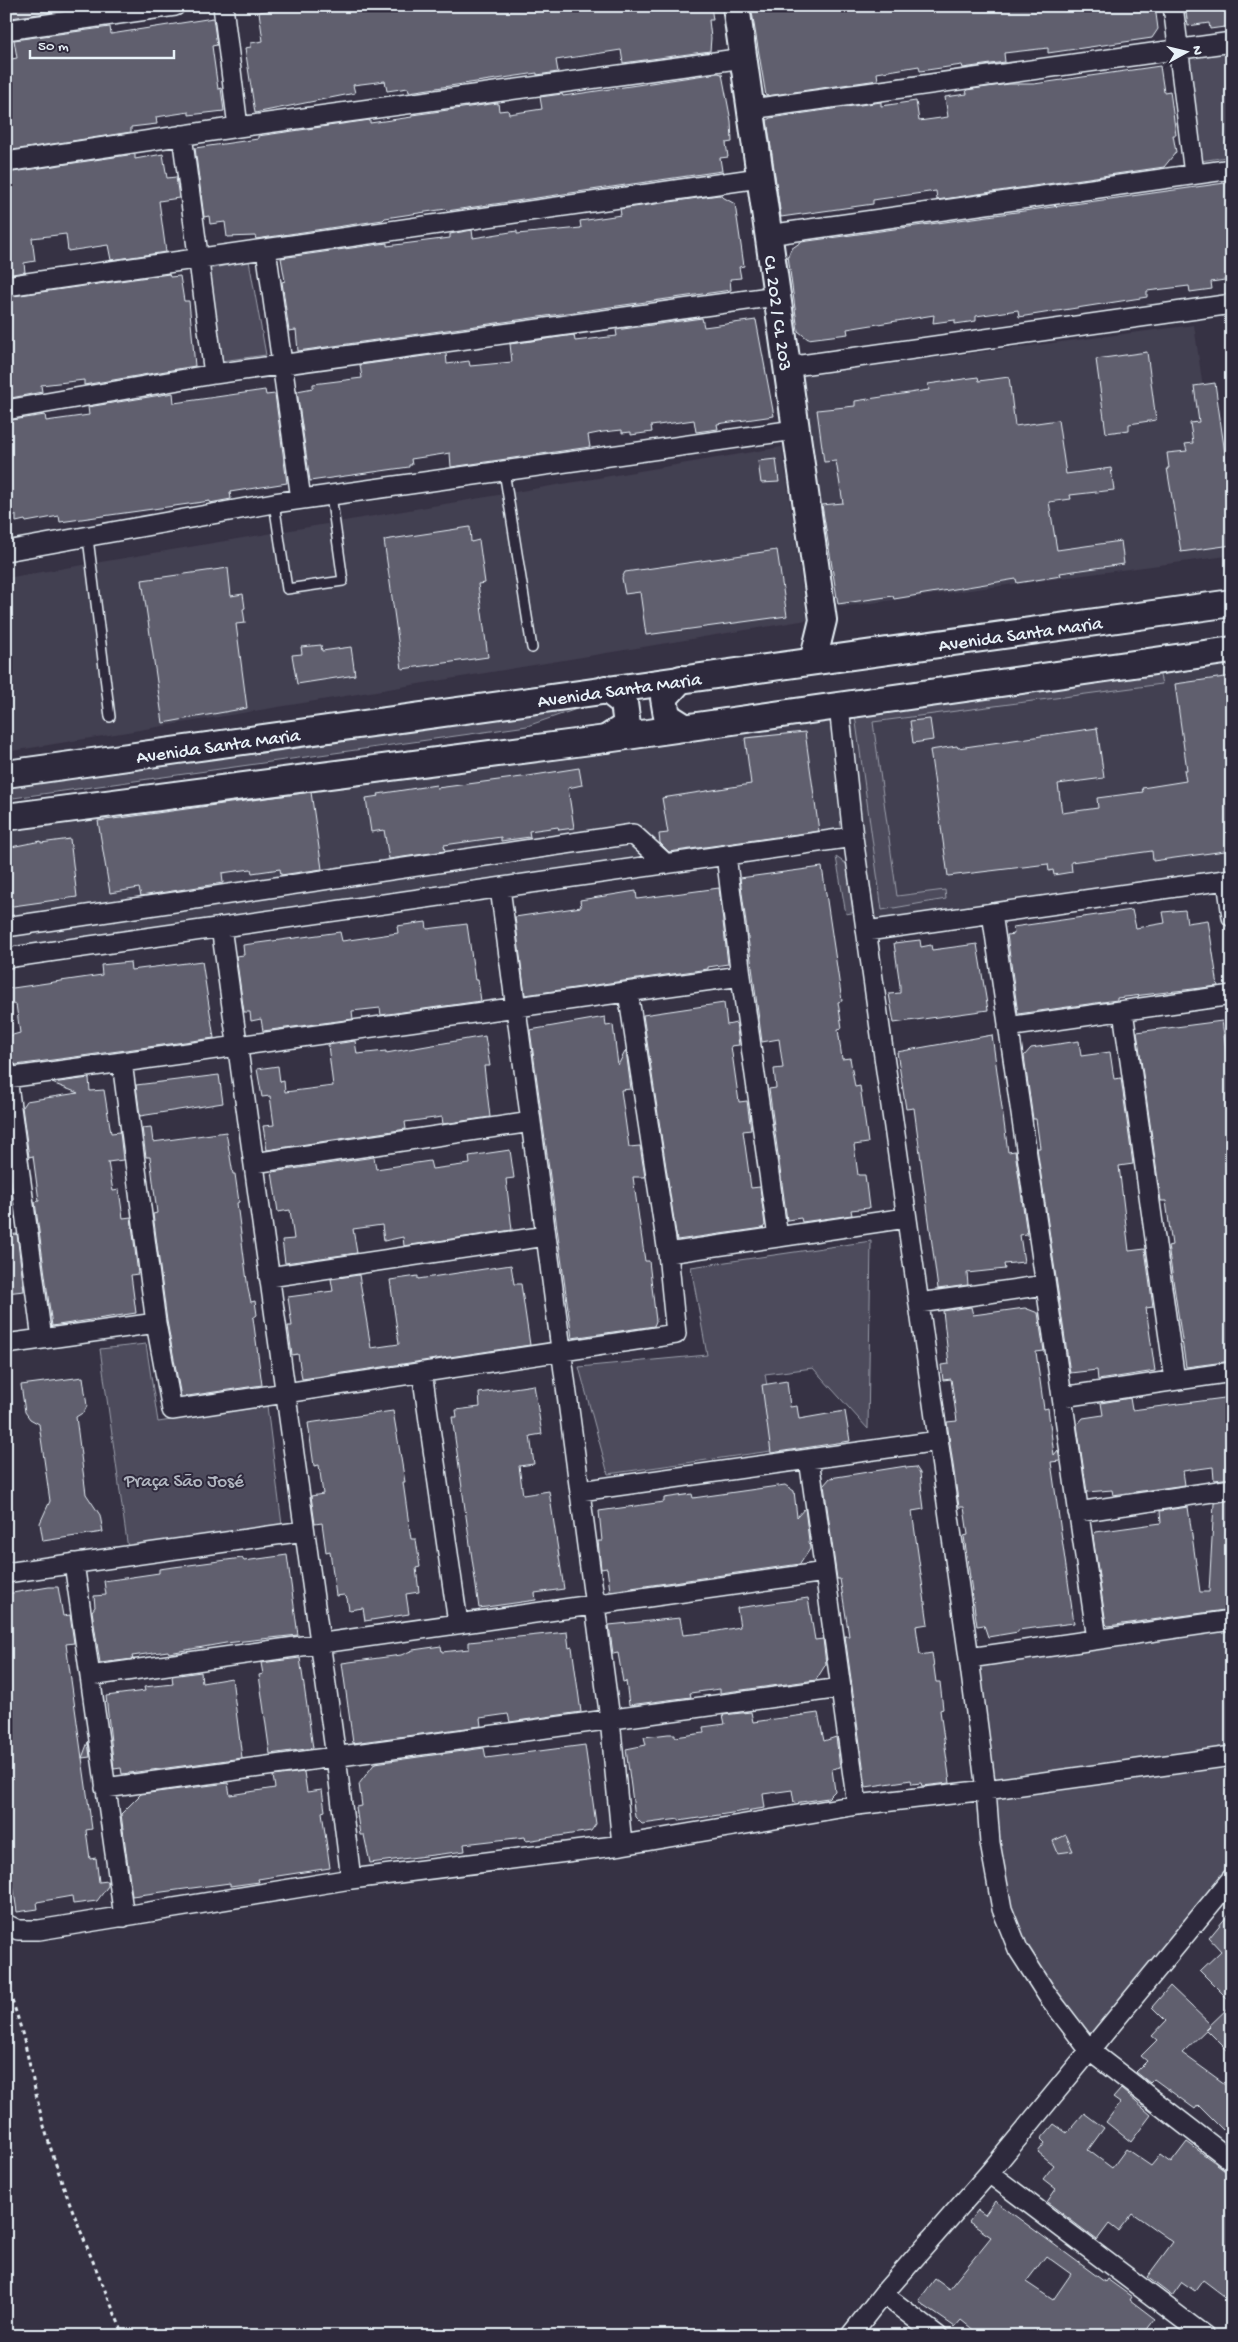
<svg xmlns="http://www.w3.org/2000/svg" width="1238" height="2342" font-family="'Gochi Hand',sans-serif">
<rect width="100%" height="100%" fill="#363244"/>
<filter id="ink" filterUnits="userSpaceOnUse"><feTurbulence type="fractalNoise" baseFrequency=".02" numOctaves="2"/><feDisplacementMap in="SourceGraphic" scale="10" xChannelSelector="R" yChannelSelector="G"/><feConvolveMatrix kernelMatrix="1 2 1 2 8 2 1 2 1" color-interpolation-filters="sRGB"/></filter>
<g filter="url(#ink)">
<path fill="#433f51" d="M1194 325 1227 556 841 607 793 376Z
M782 447 807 620 6 752V578Z
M1232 650V879L867 931 854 834 6 957V817Z"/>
<path fill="#4d4b5c" stroke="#9a9eaa" d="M1232 49V156L1201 161 1187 56Z
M249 261 266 355 221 361 208 269Z
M1158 667 1162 684 873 722 897 896 945 890 946 899 882 910 854 708Z
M609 698 527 726 6 799V779Z
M836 857 851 867 857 912 846 914Z
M871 1241 868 1429 813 1368 765 1374 778 1450 608 1474 579 1367 707 1355 691 1267Z
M146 1344 158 1422 267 1406 282 1525 128 1549 100 1349Z
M1232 1620V1895L1090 2051 1025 1956 1004 1905 969 1658Z"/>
<path fill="#605e6e" stroke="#e8f1f8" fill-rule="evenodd" d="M9 6H93L11 18Z
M288 6H711L713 20H709L711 38 710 51 623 63 621 50 556 60 558 72 537 75V73L409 92 408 88 387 91 385 81 353 85 355 93 255 113 245 48 251 47V43L263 41 259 12 288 8Z
M751 6H1155L1158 29 1152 38 1048 53V48L1004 53 1005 62 963 68 962 65 920 71 919 66 877 73 878 80 766 96Z
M1185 6H1232V26L1210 29 1209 23 1188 26Z
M213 18 217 45 212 46 218 89 221 88 224 111 189 115V112L156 117 157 124 131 127V132L6 151V60L17 58 14 40 110 27 111 34Z
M1160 66 1164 92 1170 91 1176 135H1173L1176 152 1164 167 937 200 936 191 873 200V204L781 217 767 120 770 118 881 102V106L916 101 919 121 948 117 945 97 967 94 966 90 1009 84H1034Z
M718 73 722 74 731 121 732 142 726 143 728 157 720 158 722 171 447 211 446 209 385 218 383 220 256 239 255 236 227 237 225 222 210 224 209 216 204 217 195 148 258 139V136L370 120V123L412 117V115L498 103 499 111 508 110 509 114 542 109 540 97 562 94 563 96Z
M135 154V159L163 154 167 178 176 177 179 198 159 201 166 252 111 260 108 245 68 251 66 234 32 238 35 261 24 263 25 272 6 275V173Z
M1232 182V279L1211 282 1212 289 1190 292 1189 286 1147 291V297L1019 317 1018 310 976 316V321L955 324V320L933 323 934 315 847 329 848 334 808 339 798 331 788 256 791 249 801 242Z
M719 195 735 204 744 266 739 267 741 278 730 279 731 290 298 351 296 330 289 331 282 282 285 281 281 258 387 243V246L450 238V234L472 230 473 238 517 231V234L581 228 580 221 621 215 620 209Z
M169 274 170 277 180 276 184 301H189L195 366 84 385V380L41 385 42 392 6 399V297Z
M702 318 704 327 756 320 774 416 717 424 718 429 696 432 694 420 651 426 652 432 631 435V432L622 433V430L603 432 588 435 590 447 451 467 450 453 411 459 412 465H409V467L310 481 297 391 313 388V384L362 378 360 365 446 353 447 364 469 361 470 366 512 362 510 344 574 335 575 341 617 336 616 330Z
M1147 352 1156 420 1129 424V430L1106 433 1096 359Z
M978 377 979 381 1009 377 1015 426 1058 420 1066 474 1111 468 1114 490 1070 495 1071 499 1049 502 1057 550 1121 541 1124 564 1060 573 1061 576 1017 583 1016 579 894 599 893 596 838 604 822 505 843 503 836 461 824 462 817 410 855 406V401L929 390 928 384Z
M1215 383 1232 503V545L1181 552 1167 468H1169L1167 453 1187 451 1185 444 1193 443 1190 423 1199 422 1194 386Z
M265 390 266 395 275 394 287 483 230 492 231 499 210 503V501L60 522 59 516 26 522 25 520 16 522V515L6 516V421L45 415 46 421 89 415 88 407 173 393 174 403Z
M776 459 779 482 761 483 758 461Z
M470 527 471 542 479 540 485 583 478 584 488 657 402 669 384 540Z
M777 550 787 616 646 635 640 592 625 594 622 578 625 572Z
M228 568 231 596 243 594 245 608 243 609 245 623 236 624 247 708 163 723 142 580Z
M321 645 322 651 351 647 355 675 297 684 292 655 302 654 301 647Z
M1232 676V850L1153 861 1152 851 1071 862 1072 872 1054 875 1053 870 1049 871 1048 864 948 876 930 750 957 746 958 748 1097 728 1104 778 1058 784 1062 813 1098 808 1097 798 1143 792 1142 788 1186 781 1184 770H1187L1175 684Z
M930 719 933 740 913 743 910 721Z
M805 732 819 831 669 852 660 843 659 834 668 833 662 798 751 784 745 738Z
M579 768 582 785 568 788 574 828 559 830 558 827 529 831 530 837 501 841V837L444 845 445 851 389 859 384 830 371 832 366 798 379 796 378 794 436 785 437 788 522 777Z
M311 792 322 869 281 875 280 869 252 873 251 869 222 873 223 883 141 896 139 888 110 893 98 821Z
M70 839 77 897 6 907V848L41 841V843Z
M822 867 842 1001 838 1002 842 1028 838 1029 842 1059 850 1058 855 1087 860 1086 864 1114 868 1143 854 1145 858 1175H865L869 1208 851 1210 852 1215 802 1222 801 1218 787 1220 769 1089 776 1088 774 1069 783 1068 779 1039 762 1042 740 878Z
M719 888 728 964 708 967V969L525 995 515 917 581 907 580 900 636 891 637 899Z
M1132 910 1136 928 1165 923 1163 912 1185 910 1187 923 1208 920 1218 986 1117 998V1000L1018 1014 1007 935 1014 934 1013 927Z
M426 922 427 929 467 924 475 980H478L481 1001 381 1015 380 1008 352 1011 353 1019 263 1031 261 1019 251 1021 250 1012H244L236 956 244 955 243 945 340 932 342 941 398 933 397 926Z
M920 940 921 947 931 945 932 950 977 944 988 1010 894 1023 889 994 900 993V986L894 943Z
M202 961 214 1038 16 1065 13 1062 9 1036 20 1033 16 1004 6 1005V989L102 975 101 965 130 962 131 970Z
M724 1003 727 1025 736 1023 739 1045 731 1046 739 1102 747 1101 751 1130 743 1131 751 1188 760 1187 765 1225 763 1228 677 1240 643 1015Z
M605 1017 606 1026 613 1025 618 1065 626 1050 631 1089 621 1090 629 1147 640 1146 645 1177H633L645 1261H649L656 1321 654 1326 572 1338 530 1030Z
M1222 1021 1232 1091V1361L1186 1367 1168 1246 1172 1245 1166 1201H1161L1137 1032Z
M992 1035 1008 1152 1015 1151 1027 1234 1020 1235 1024 1262 1004 1264 1005 1269 967 1273 968 1285 938 1289 914 1108 906 1109 897 1052Z
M485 1036 490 1066H484L490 1117 443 1124 442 1117 405 1122 406 1129 267 1150 263 1126 274 1125 270 1096 262 1097 257 1069 278 1066 280 1082 284 1081 285 1092 333 1086 328 1045 355 1041 357 1054 386 1051V1053Z
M1079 1041 1081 1056 1110 1052 1114 1079 1121 1078 1133 1164 1119 1166 1129 1251 1145 1249 1153 1307 1146 1308 1155 1371 1098 1380 1097 1370 1070 1373 1037 1148H1040L1036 1119H1033L1024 1056 1031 1048Z
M219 1075 223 1103 140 1116 136 1085Z
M89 1078 90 1091 104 1090 111 1133 120 1132 123 1160 108 1162 113 1191 119 1190 123 1218 131 1217 138 1274 131 1275 136 1313 52 1326 35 1202 39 1201 33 1156 29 1157 22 1107 26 1101 78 1093 52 1083Z
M151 1127 153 1142 226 1132 233 1174H235L239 1202 237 1203 248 1289 251 1302 255 1301 257 1315 253 1318 262 1385 181 1397 167 1321 153 1214 157 1213 150 1157H146L142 1128Z
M510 1150 514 1178 506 1179 512 1230 404 1246 403 1237 384 1241 382 1225 353 1229 357 1253 285 1263 282 1240 294 1239 290 1210 278 1212 272 1172 374 1157 376 1169 430 1161 432 1169 470 1164 469 1156Z
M17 1234 24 1291 6 1293V1235Z
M511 1265 514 1284H521L530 1345 302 1379 298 1354 292 1355 288 1326H292L288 1297 333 1291 331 1279 359 1275 371 1348 399 1344 390 1280 418 1276V1279Z
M971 1307 973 1315 1025 1308 1038 1313 1044 1351 1036 1352 1044 1409 1048 1408 1054 1455 1058 1450 1060 1461 1051 1462 1074 1623 1018 1630V1632L988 1637 984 1625 977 1626 964 1536 968 1535 964 1507H959L947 1422 957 1421 951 1379 943 1380 941 1365 949 1364 943 1311Z
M83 1377 87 1406 84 1412 76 1417 86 1494 100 1515 103 1532 43 1541 40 1523 50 1501 39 1424 30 1419 25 1412 21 1385Z
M787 1381 790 1407 797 1406 799 1419 845 1411 850 1441 771 1453 762 1385Z
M534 1385 542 1434 530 1436 534 1464 519 1466 523 1495 549 1491 564 1589 535 1593 536 1600 479 1608 452 1417H457L456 1410 480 1407 479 1393Z
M1232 1397V1478L1214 1480 1213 1467 1183 1471 1185 1485 1113 1495 1112 1490 1087 1492 1077 1425 1083 1418 1103 1415 1101 1403 1130 1398 1132 1410Z
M393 1411 405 1482H403L411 1539H416L420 1567 416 1568 419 1592 406 1594 409 1614 365 1621 363 1608 349 1610 347 1598 344 1595 336 1596 330 1551 326 1552 322 1523 315 1524 311 1496 323 1494 319 1465 314 1466 308 1423Z
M906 1466V1468L916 1467 920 1473 922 1493 924 1509 912 1511 928 1624 916 1626 920 1655 932 1653 936 1682H940L943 1709 940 1710 950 1783 922 1786 921 1783 912 1784 911 1780 866 1787 845 1636H849L840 1579H837L824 1485 830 1478Z
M785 1485 794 1491 797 1517 805 1508 810 1549 800 1564 610 1591 607 1568 601 1569 598 1541H602L599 1511 664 1502V1498L692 1494 693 1498Z
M1232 1500V1609L1108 1626 1106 1624 1093 1536 1096 1532 1161 1523 1160 1511 1188 1507 1200 1592H1209L1214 1503Z
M287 1555 298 1635 226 1643 169 1653 168 1651 132 1656 133 1659 100 1663 92 1611 95 1607 94 1596 106 1595 104 1581 159 1573V1569L242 1558 244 1561Z
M49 1587H58L63 1616 70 1615 74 1643 66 1644 92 1829 86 1830 90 1859 96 1858 99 1882 108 1881V1886L97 1901 73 1904 72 1896 37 1902 38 1909 17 1912 6 1837V1594Z
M808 1598 815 1640 823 1639 826 1664 816 1680 720 1693V1689L690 1693 691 1697 629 1705 626 1681 623 1682 618 1653 613 1654 609 1625 680 1618 683 1635 712 1632 740 1627 737 1608Z
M567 1632 569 1648 572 1647 581 1712 510 1722 508 1714 480 1718 481 1726 353 1743 342 1663 401 1655 413 1650 441 1646 442 1652 469 1649V1642Z
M300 1658 313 1748 270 1754 259 1675 263 1674 261 1663Z
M201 1672 202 1683 232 1678 242 1758 122 1774 121 1768 114 1769 106 1696 145 1691 144 1687 173 1684 172 1676Z
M751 1712 753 1722 818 1713 824 1741 836 1737 840 1767 832 1769 835 1791 828 1798 794 1803 792 1790 763 1794 765 1808 679 1821V1819L642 1824 635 1817 626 1749 646 1745 644 1737 668 1734H675V1737L704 1733 703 1727 725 1724 723 1715Z
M88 1742 90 1757 82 1758Z
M585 1745 596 1824 591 1831 526 1841 525 1837 464 1844 465 1851 370 1863 364 1835H360L356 1807 362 1806 359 1784 375 1763 484 1748 486 1758Z
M304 1772 307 1792 322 1790 325 1811 322 1812 330 1868 258 1879 259 1882 230 1886V1883L132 1896 121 1814 141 1794 228 1783 230 1795 275 1788 273 1776Z
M1066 1835 1073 1851 1058 1853 1053 1841Z
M1232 1910V2003L1200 1971 1221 1951 1209 1938Z
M1170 1986 1211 2025 1182 2053 1232 2089V2121L1223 2130 1198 2105 1195 2109 1154 2079 1150 2083 1136 2072 1147 2061 1141 2056 1157 2040 1152 2036 1166 2021 1152 2007Z
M1232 2004V2055L1206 2029Z
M1121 2089 1151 2115 1131 2142 1106 2122 1120 2103 1113 2098Z
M1084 2113 1104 2128 1088 2150 1112 2168 1126 2149 1151 2166 1160 2155 1171 2163 1187 2142 1232 2175V2302L1203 2280 1195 2291 1182 2282 1172 2296 1147 2277 1173 2242 1132 2213 1118 2231 1109 2224 1097 2240 1047 2202 1056 2189 1043 2179 1054 2165 1038 2152 1045 2143 1041 2139 1054 2124 1067 2133Z
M995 2201 1105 2282 1107 2279 1132 2297 1130 2300 1155 2319 1142 2336H981L961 2320 955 2327 923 2305 919 2300 935 2279 949 2289 991 2237 969 2222 978 2210 985 2215ZM1046 2256 1071 2274 1053 2300 1026 2282Z"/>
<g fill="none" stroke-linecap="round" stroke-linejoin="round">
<defs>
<path id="lane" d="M504 471 532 648
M274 503 287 589 343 581 331 495
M88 538 110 717"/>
<path id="street" d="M223 6 238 127
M1173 6 1194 174
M6 30 175 6
M751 109 1232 42
M182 135 214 374
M6 162 238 127 744 58
M768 235 1232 169
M266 249 301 499
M6 286 759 178
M787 367 1232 304
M6 410 214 374 776 296
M6 551 274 503 795 430
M839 706 853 837 969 1658 986 1790 990 1843 1002 1909 1018 1949 1048 1996 1090 2051 1232 2161
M1227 880 1232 917
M500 888 610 1719 622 1845
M992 913 1097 1639
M6 927 633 834 666 864
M221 927 336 1757 351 1879
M867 931 1232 879
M6 958 853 837
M741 976 778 1237 906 1218
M628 992 668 1253
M1123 1011 1175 1380
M1008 1027 1232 995
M6 1070 42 1339 6 1344
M7 1078 741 976 726 855
M254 1163 531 1122
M269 1277 546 1236
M919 1303 1045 1285
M156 1323 172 1410 676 1334 668 1253 778 1237
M42 1339 156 1323 122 1062
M422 1372 458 1623
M1062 1397 1232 1372
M809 1459 825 1572
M580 1491 938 1441
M1078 1512 1232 1489
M74 1563 124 1917
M6 1573 304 1531
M969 1658 1232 1620
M90 1676 825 1572 857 1805
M105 1788 841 1688
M6 1924 18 1930H39L351 1879 622 1845 857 1805 986 1790 1232 1756
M989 2173 1205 2336
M883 2294 938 2336
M850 2336 883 2294 989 2173 1232 1878"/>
<g id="secondary">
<path id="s1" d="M736 6 823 620 813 661"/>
<path d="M681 679 664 698 667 716 686 728"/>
<path d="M606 689 624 703 627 725 606 739"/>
<path id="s2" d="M6 774 1232 603"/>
<path d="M6 817 606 739 1232 650"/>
</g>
</defs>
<use href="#lane" stroke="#e8f1f8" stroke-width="12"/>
<use href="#street" stroke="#e8f1f8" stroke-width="22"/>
<use href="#secondary" stroke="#e8f1f8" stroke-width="30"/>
<path stroke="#e8f1f8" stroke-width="3" stroke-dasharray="4 4" stroke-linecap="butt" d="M6 1986C24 2026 30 2072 41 2115 61 2190 94 2263 124 2336"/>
<use href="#lane" stroke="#2f2a3d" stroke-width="9"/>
<use href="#street" stroke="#2f2a3d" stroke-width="19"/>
<use href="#secondary" stroke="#2f2a3d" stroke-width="26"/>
</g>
</g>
<g text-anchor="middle" stroke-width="4" stroke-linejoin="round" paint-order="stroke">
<g font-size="19" fill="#e8f1f8" stroke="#2f2a3d">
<text dy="7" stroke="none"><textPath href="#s1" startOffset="310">CL 202 / CL 203</textPath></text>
<text dy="7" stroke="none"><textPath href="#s2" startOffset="1024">Avenida Santa Maria</textPath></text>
<text dy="7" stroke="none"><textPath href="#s2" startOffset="619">Avenida Santa Maria</textPath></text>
<text dy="7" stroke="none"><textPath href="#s2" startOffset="214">Avenida Santa Maria</textPath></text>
</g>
<g font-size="19" fill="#b2b7c1" stroke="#2f2a3d">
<text x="184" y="1486">Praça São José</text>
</g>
</g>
<rect width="1238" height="2342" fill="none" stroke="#2f2a3d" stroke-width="25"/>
<rect x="12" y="12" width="1213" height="2317" fill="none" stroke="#e8f1f8" stroke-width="2" filter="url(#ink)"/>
<g transform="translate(1186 52) rotate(82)" stroke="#2f2a3d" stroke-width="4" paint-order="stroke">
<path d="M0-4L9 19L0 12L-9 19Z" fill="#e8f1f8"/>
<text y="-8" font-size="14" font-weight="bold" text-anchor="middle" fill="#e8f1f8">N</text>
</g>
<path d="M30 50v8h144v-8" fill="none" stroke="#e8f1f8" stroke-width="2.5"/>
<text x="38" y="50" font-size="15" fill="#e8f1f8" stroke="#2f2a3d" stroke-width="4" paint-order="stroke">50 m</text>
</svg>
